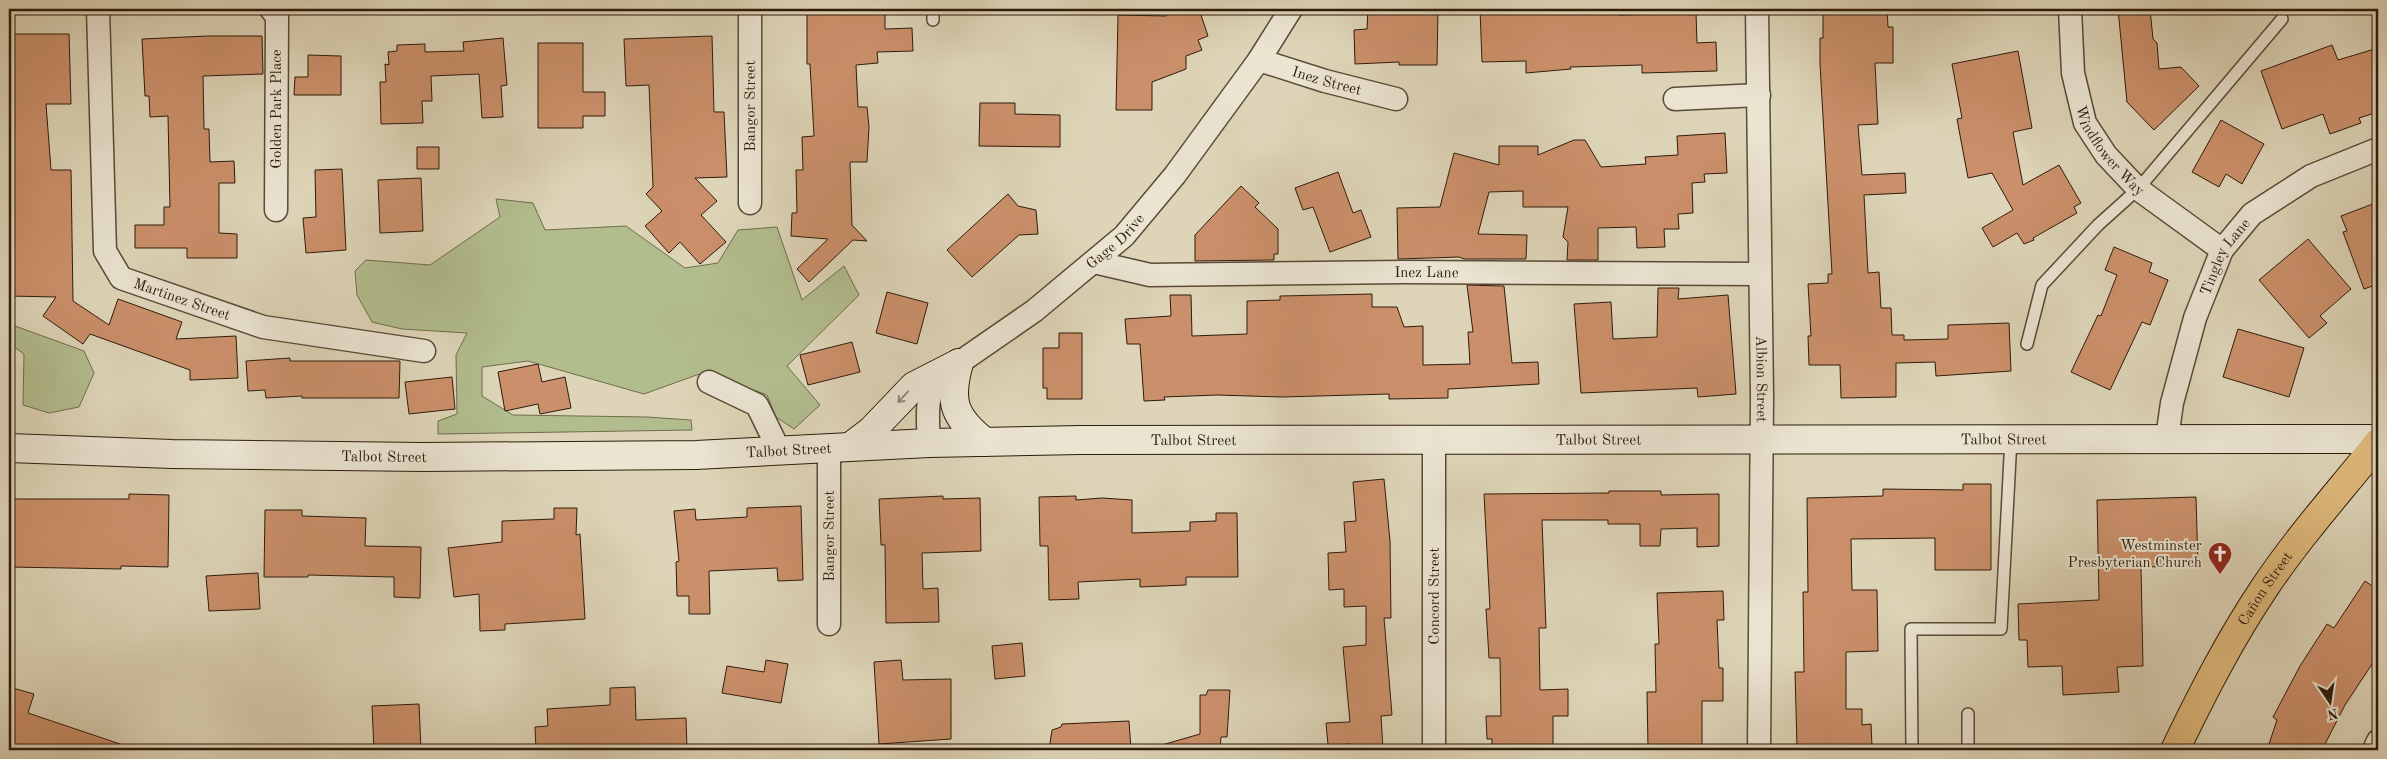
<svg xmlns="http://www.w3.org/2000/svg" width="2387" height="759" font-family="'Old Standard TT',serif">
<rect width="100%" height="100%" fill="#ded5b8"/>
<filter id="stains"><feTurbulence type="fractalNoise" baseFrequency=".004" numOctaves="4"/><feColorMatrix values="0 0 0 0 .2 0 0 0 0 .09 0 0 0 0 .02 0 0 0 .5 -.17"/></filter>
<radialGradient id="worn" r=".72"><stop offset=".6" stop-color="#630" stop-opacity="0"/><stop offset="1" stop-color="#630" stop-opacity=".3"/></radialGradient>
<path fill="#b2bd8e" stroke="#706c4c" d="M496 199 533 203 545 230 626 226 685 268 718 263 738 230 777 227 802 300 844 266 859 295 787 366 820 405 794 429 776 417 767 395 705 372 644 394 528 361 482 367V396L513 415 647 417 691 420 692 430 438 434V421L457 414 456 355 467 333 402 329 372 322 357 295 355 271 366 260 430 265 500 217Z
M15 326 84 351 94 373 79 407 49 413 23 405 24 354 9 343V327Z"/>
<path fill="#cb906b" stroke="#2e1b0a" d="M807 9H885V29L912 28 913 51 877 52 878 63 856 65 858 107H867L869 127 867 162H850L852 225 867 241 853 240 809 282 797 269 828 239 791 236 792 213H797L796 170H803L802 137 814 136 810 64H807Z
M1164 9H1199L1208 36 1198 40 1202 50 1186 56V69L1152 82V110H1116L1118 15 1166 16Z
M1368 9H1438L1437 65H1399V62L1355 64 1354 30 1367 29Z
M1480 9H1619V15L1696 13 1697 43 1716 42 1717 71 1642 73V65L1570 67 1571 69 1526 73V61L1482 62Z
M1823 9H1887L1888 27H1893V63H1875L1878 124 1858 125 1862 175 1905 173 1906 193 1864 195 1868 273 1879 272 1881 308H1891L1892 335H1904V340L1948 339V325L2009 323 2011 371 1936 376 1935 362 1896 363V397L1841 398 1840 365H1809L1808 336H1811L1808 284 1828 283V274H1832L1820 64V38H1823Z
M2118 9H2150L2153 39 2157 43 2159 69 2181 67 2199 86 2154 130 2127 102Z
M9 34H69L71 104H46L51 170H71L73 301 109 325 118 299 182 322 176 339 236 336 238 378 190 380V370L90 334 83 344 43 316 56 297 9 296Z
M207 36H262L263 74 203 76 204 129H209L210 162 234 161 235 183H219V233L237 234V258H187V248H135V225H164V207H170L168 116 150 117 149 96H145L142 39Z
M712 36 714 112H724L727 177 695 178 717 201 701 215 726 242 700 264 680 242 669 253 645 226 662 211 646 194 653 187 649 85 626 86 624 39Z
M503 38 507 85 501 86 503 117 482 118 479 74 431 76 432 101H422L423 123 381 124 380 82H386L385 64 389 65 388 52 397 51V45L425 44V52L464 51 463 42Z
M538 43H583V92H605V116H583V128H538Z
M2332 45 2338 60 2378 48V112L2359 118 2361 123 2330 134 2323 114 2282 129 2261 71Z
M2018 51 2032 128 2013 132 2023 185 2059 165 2081 203 2074 207 2077 213 2033 238 2034 240 2024 244 2017 233 1993 247 1982 228 2013 210 1992 173 1968 178 1957 119 1962 118 1952 64Z
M308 55 341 56V95H294L295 77H308Z
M980 103H1015V114L1060 115V147L979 146Z
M2221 120 2264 144 2242 184 2226 174 2219 187 2192 172Z
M1725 133 1727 173 1704 174 1705 182 1692 183 1693 213 1678 214 1679 229H1664L1665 247 1637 248 1636 227 1598 228V260H1567L1568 242 1563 237 1568 207H1523V191L1489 192 1478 234 1527 235 1526 259H1464L1459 257 1398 259 1397 208 1440 207 1454 153 1499 165V146H1538V155L1574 140H1585L1601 167 1646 164 1645 157 1678 155 1677 136Z
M417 147H439V169H417Z
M342 169 346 250 306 253 303 218 316 217 315 170Z
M1338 172 1353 213 1361 210 1371 237 1330 252 1313 207 1303 210 1295 188Z
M421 178 423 231 380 233 378 180Z
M1241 186 1259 203 1255 207 1278 229V254H1274V260L1195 261V235Z
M1008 194 1018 206 1036 210 1038 234 1019 235 972 277 947 250Z
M2378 202V284L2364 289 2343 232 2347 231 2341 216Z
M2308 239 2351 289 2320 316 2327 323 2309 338 2259 280Z
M2114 247 2152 263 2149 272 2168 280 2150 325 2142 322 2110 390 2071 372 2098 315 2101 316 2117 275 2105 270Z
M1467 285 1504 286 1512 363 1538 362 1539 384 1448 389V398L1389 399V394L1282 397 1217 395 1164 397 1165 400 1144 401 1140 344H1127L1125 319 1171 316 1170 295H1191L1192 336 1247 334V301L1280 300V296L1372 294V307H1397L1404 327 1423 326V365L1470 364 1468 332H1473Z
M1658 288H1679L1678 299 1728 295 1736 394 1698 397 1697 388 1581 393 1574 304 1611 302 1613 339 1657 337Z
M887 292 928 303 917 344 876 333Z
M2238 329 2304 348 2289 397 2223 377Z
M1059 333H1082V399H1047V388H1043V348H1059Z
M852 342 860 372 808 385 800 355Z
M290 358V361H400L399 398H302V396L266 398 265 390 248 391 246 361Z
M538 364 542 382 565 377 571 408 540 414 538 404 505 411 498 372Z
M452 377 455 409 409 414 405 382Z
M1384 479 1390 541 1391 618H1384L1392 715 1381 716 1383 750H1351L1350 744 1328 745 1326 723 1350 722 1343 647 1366 645V606L1344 607V589L1329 590 1328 553 1346 552 1344 522 1356 521 1353 482Z
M1963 484H1991V570H1935V538L1851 539 1852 590H1877L1878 651 1846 652V709H1862V725L1871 724 1872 747H1797L1795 672H1804L1803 592H1808L1807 498 1883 496V489L1963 490Z
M1609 491H1661V495L1719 494V546L1697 547V528L1661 529 1660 546H1640V524H1608V520H1542L1546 628H1539L1540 690 1568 689V716H1553V750H1492V739H1487L1486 716H1501L1500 658H1489L1486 609H1490L1484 494 1609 493Z
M129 494 169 495 168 567 121 566V569L9 567V499H129Z
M943 496V499L980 498 981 551 922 553 923 589 938 588 939 622 886 623 885 545H881L879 499Z
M1076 496V500L1102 498 1132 500V533L1190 531V522L1216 521V513H1237L1238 577H1186V585L1140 587V579L1078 582 1079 599 1049 600 1048 546H1040L1039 497Z
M2196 497 2198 566 2141 567 2143 666 2117 667 2119 692 2063 695 2062 666 2028 667 2027 640H2019L2018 604 2099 600 2097 500Z
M801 506 803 580 778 581 777 568 709 571 710 614H689V596H677L676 562 679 561 674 511 695 509 696 520 747 517V508Z
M554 508H577L576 535 580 534 585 619 505 624V630L480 631 479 594 454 597 448 548 502 542V521L554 519Z
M265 510H302V516L366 518 365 546 421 547 420 598 394 597V577L308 575V577H264Z
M258 573 260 609 209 611 206 576Z
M2365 581 2378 590V655L2345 705 2322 750H2267L2277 720 2273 717 2300 666 2327 624 2334 628Z
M1723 591 1724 620H1717L1719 668H1723V701H1702V750H1653V746L1648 747 1647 692H1656L1655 644H1659L1657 593Z
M1022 643 1025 676 995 679 992 646Z
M766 660 788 664 781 703 722 693 727 666 764 672Z
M901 660 903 680 951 679V739L879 744 874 662Z
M9 687 34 694 28 713 126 746V750H25L17 748 16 750H9Z
M635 687 636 720 686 718 687 750H536L535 727 548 726 547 709 610 705V688Z
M1208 690H1230L1227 737H1221L1220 750H1163L1162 745 1200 734V695H1206Z
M419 704 421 750H374L372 706Z
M1129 721 1131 750H1049L1052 730 1061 727 1062 724Z"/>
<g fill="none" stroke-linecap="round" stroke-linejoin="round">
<defs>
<path id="lane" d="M933 9V20
M2027 344 2042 285 2098 225 2138 189 2282 19
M1968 714V750
M1912 750 1911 629H2001L2011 438"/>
<g id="street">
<path id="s1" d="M98 9 105 251 121 278 263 327 424 351"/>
<path d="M271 9 277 17 276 210"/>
<path d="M750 9V203"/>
<path id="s2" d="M1757 9 1762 398 1759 750"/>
<path id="s3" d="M2070 9 2073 73 2085 123 2106 155 2138 189 2222 250"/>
<path id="s4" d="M1259 60 1325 81 1396 99"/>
<path d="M1675 99 1759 95"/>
<path id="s5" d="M1094 262 1150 275 1404 272 1759 274"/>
<path d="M709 382 757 405 779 450"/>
<path id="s6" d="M2167 438 2172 403 2195 318 2222 250 2252 214 2311 176 2378 149"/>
<path id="s7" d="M929 443C928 419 924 396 940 376L1034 311 1124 236 1175 175 1259 60 1291 9"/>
<path d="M829 448V624"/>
<path d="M1434 750V441"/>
<path d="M2374 750 2378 741"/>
</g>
<g id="secondary">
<path d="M959 363C948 401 954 418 985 442"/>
<path d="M850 447 871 431 914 386 959 363"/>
<path id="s8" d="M9 448 172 454 423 457 696 455 929 443 1081 440 2378 439"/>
</g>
<g id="primary">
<path id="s9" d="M2175 750C2202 694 2230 639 2265 587 2299 536 2340 491 2378 443"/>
</g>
</defs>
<use href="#lane" stroke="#5a4a36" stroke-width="14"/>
<use href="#street" stroke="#5a4a36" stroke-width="25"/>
<use href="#secondary" stroke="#2e1b0a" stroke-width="30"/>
<use href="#primary" stroke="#2e1b0a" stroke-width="30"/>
<use href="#lane" stroke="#eae4d1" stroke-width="11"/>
<use href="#street" stroke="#eae4d1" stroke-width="22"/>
<use href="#secondary" stroke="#eae4d1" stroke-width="28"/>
<use href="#primary" stroke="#dfba7c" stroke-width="28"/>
</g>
<defs><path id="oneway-shaft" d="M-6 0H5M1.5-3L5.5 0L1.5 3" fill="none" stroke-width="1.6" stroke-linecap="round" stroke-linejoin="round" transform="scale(1.25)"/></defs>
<use stroke="#958a77" href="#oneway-shaft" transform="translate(903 397) rotate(132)"/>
<defs>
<symbol id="church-pin" viewBox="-11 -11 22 30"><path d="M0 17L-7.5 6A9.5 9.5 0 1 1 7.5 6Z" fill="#8f2418" stroke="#eae4d1"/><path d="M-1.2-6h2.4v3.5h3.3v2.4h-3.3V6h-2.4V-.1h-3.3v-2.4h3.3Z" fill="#fff"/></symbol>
</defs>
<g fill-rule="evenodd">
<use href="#church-pin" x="2206" y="540" width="28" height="38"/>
</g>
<g text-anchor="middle" stroke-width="4" stroke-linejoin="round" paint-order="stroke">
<g font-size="15" fill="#2e1b0a" stroke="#eae4d1">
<text dy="5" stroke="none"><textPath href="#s4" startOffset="71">Inez Street</textPath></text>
<text transform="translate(750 106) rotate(-90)" y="5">Bangor Street</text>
<text transform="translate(276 109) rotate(-90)" y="5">Golden Park Place</text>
<text dy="5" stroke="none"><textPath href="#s3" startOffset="152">Windflower Way</textPath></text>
<text dy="5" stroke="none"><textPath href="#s7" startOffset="291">Gage Drive</textPath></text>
<text dy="5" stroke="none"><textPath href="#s6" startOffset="192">Tingley Lane</textPath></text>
<text dy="5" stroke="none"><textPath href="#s5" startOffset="334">Inez Lane</textPath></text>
<text dy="5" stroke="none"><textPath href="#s1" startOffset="338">Martinez Street</textPath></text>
<text dy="5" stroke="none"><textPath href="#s2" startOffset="370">Albion Street</textPath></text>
<text dy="5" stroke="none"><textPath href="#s8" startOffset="1995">Talbot Street</textPath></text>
<text dy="5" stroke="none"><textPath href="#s8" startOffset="1185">Talbot Street</textPath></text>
<text dy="5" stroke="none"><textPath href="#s8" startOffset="1590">Talbot Street</textPath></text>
<text dy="5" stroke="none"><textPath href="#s8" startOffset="780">Talbot Street</textPath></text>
<text dy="5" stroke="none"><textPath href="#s8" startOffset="375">Talbot Street</textPath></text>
<text transform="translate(829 536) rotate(-90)" y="5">Bangor Street</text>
<text dy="5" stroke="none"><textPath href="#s9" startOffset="185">Cañon Street</textPath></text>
<text transform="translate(1434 596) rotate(-90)" y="5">Concord Street</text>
</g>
<g font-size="15" fill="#2e1b0a" stroke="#eae4d1" text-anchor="end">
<text x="2202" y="550">Westminster<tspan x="2202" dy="17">Presbyterian Church</tspan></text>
</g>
</g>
<rect width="2387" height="759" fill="none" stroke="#ded5b8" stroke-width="30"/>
<rect x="10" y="10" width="2367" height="739" fill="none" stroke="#2e1b0a" stroke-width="2.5"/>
<rect x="15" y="15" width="2357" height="729" fill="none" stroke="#2e1b0a"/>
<g transform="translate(2330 702) rotate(167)" stroke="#eae4d1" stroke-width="4" paint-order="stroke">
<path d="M0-4L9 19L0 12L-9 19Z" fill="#2e1b0a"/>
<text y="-8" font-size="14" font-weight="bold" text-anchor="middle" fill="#2e1b0a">N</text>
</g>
<rect width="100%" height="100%" filter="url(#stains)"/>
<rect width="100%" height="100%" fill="url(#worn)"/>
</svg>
